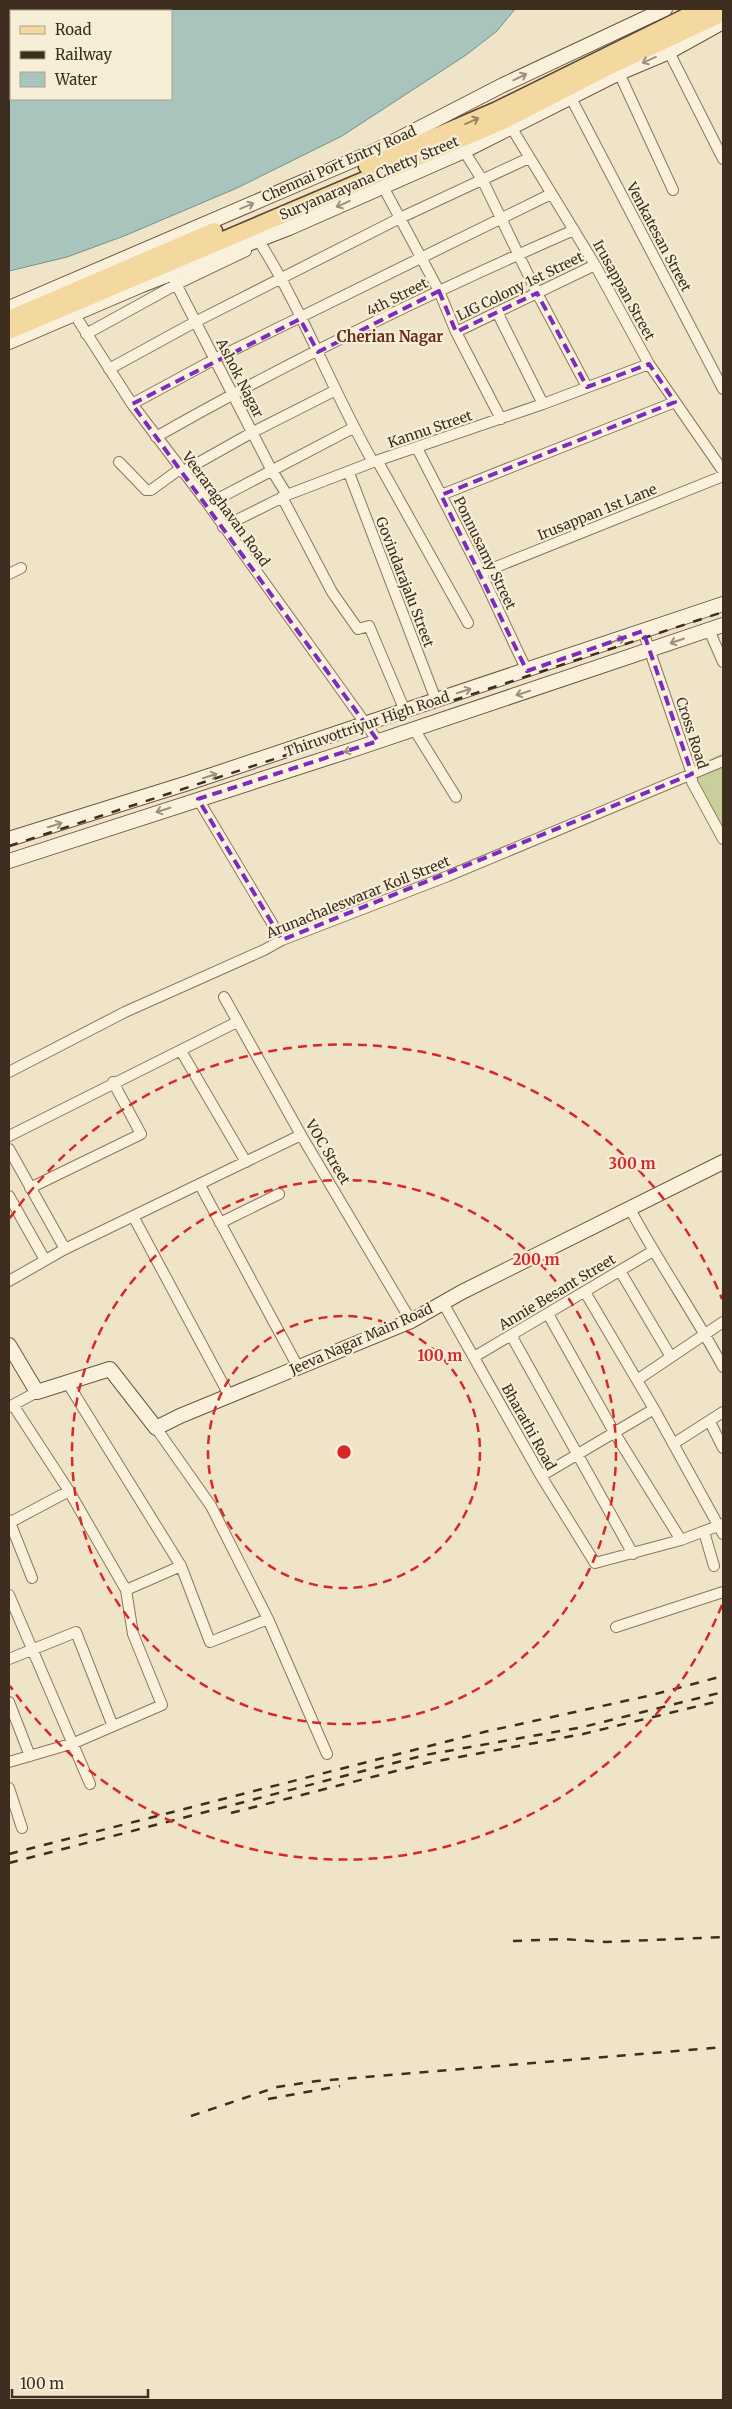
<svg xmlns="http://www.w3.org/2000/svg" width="732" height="2409" font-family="Merriweather,serif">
<rect width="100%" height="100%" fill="#f0e4c8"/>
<path fill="#c9cf9b" d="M723 753V829L695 785 697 765Z"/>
<path fill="#a9c4bc" stroke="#6f938a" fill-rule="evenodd" d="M9 9H515L497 31 466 55 342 136 237 188 124 236 67 257 9 271ZM11 11H171V99H11Z"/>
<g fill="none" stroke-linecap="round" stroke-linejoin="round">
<defs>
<path id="street" d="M666 46 723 159
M619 73 673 190
M571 98 723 389
M508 122 595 265 649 364 723 471
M464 151 483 181 537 293 587 387
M380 181 439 291 456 332 501 419
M255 235C301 305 331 389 373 462
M171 274 271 469 287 495
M71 309 132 404 208 504 378 741
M497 312 543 404
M456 332 595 265
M86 334 177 284 246 251
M109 369 195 322 400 218 529 158
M132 404 215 359 551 194
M156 437C291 360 432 292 574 230
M417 448 481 573 527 671
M119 462 146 490H151L180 469
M378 462 468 623
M182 472 253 432 336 390
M349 473 436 700
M441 495 675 402
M282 497 332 592 358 629 369 626 405 711
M208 504 353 428
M223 527 287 495 373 462 543 404 649 364
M481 573 723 476
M9 574 21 568
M709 630 723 662
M643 631 692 774V782L723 839
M414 729 456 797
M198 799 282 940
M224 997 301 1135 411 1321
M181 1051 246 1162
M9 1072 125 1012 264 950 282 940 448 876 723 761
M9 1136 237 1022
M9 1149 65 1249
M200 1185 298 1367
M30 1188 141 1134 113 1082
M9 1196 45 1260
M630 1209C659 1263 694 1313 723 1367
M133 1216 230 1397
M220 1223 279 1194
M620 1271 671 1357
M9 1281 65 1249 301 1135
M585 1292 654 1409 723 1534
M443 1303 541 1476 595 1563 681 1540 723 1524
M548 1314 614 1432 681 1540
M511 1335 633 1554
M474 1357 653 1251
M637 1380 723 1322
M67 1382 181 1566 210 1642 268 1619
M9 1407 37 1392
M710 1422 723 1448
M156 1428 211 1506 268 1619 327 1754
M673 1444 723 1412
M541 1476 654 1409
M9 1520 32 1578
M9 1523 69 1491
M704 1532 714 1566
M126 1590 181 1566
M9 1595 90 1784
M616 1627 723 1592
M9 1659 76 1632 112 1724
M9 1702 30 1756
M9 1762 74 1743 162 1705 133 1634 126 1590 69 1491 13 1405
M9 1788 22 1828"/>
<path id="secondary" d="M9 308 377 150 503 85 665 9
M9 342 142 285 289 228 464 151 619 73 669 52 723 22
M9 839 188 783 723 604
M9 861 355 749 723 625
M9 1345 37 1392 110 1369 156 1428 180 1416 411 1321 462 1292 723 1162"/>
<path id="primary" d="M367 166 497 110 702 9
M9 319 214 231
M9 331 501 122 610 66 723 13"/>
</defs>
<use href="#street" stroke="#8d765c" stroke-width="12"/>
<use href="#secondary" stroke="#6f573f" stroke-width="16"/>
<use href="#primary" stroke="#5b4430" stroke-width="19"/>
<use href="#street" stroke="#faf1dc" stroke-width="10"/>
<use href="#secondary" stroke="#faf1dc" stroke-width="14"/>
<use href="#primary" stroke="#f3d9a0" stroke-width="16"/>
<path stroke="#3d2e20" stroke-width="2.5" stroke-dasharray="9 9" stroke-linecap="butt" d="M9 846 723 612
M231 1813 427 1763 583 1734 723 1700
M9 1854 484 1732 652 1695 723 1676
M9 1863 425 1755 583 1727 723 1692
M513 1941 564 1939 605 1942 723 1937
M268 2099 340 2086
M191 2116 277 2087 317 2081 723 2047"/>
</g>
<defs><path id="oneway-shaft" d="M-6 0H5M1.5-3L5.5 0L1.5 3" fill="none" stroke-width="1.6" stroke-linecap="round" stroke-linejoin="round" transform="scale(1.25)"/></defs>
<g stroke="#9c907e">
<use href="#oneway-shaft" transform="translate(649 60) rotate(156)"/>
<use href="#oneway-shaft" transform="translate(520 77) rotate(-26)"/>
<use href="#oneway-shaft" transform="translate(343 204) rotate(156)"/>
<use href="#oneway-shaft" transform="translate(247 206) rotate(-23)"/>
<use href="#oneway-shaft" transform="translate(618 640) rotate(-19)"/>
<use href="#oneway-shaft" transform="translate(677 641) rotate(161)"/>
<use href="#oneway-shaft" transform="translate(464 691) rotate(-18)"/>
<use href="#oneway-shaft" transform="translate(523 693) rotate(162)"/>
<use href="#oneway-shaft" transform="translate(351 750) rotate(162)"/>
<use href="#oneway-shaft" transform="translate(210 776) rotate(-18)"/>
<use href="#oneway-shaft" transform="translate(163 810) rotate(162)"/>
<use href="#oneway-shaft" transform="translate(55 825) rotate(-17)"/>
</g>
<use stroke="#988460" href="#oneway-shaft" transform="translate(472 121) rotate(-24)"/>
<path fill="none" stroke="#7b2cbf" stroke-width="4" stroke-dasharray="10 6" stroke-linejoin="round" d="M439 291 456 332 537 293 587 387 649 364 675 402 441 495 527 671 643 631 692 774 282 940 198 799 378 741 132 404 300 319 318 352Z"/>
<g fill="none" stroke="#d62828" stroke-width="2.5" stroke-dasharray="9 6">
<circle cx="344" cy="1452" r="136"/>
<circle cx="344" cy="1452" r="272"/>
<path d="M722 1605A408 408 0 0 1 10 1686M10 1218A408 408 0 0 1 722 1299"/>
</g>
<g text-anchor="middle" stroke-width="4.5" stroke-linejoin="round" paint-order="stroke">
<g font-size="14" fill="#3d2e20" stroke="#f7eed8">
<text transform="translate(339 164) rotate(-24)" y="5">Chennai Port Entry Road</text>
<text transform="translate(369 178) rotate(-23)" y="5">Suryanarayana Chetty Street</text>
<text transform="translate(659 237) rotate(62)" y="5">Venkatesan Street</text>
<text transform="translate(520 286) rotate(-26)" y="5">LIG Colony 1st Street</text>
<text transform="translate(624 290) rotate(61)" y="5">Irusappan Street</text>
<text transform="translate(397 297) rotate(-27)" y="5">4th Street</text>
<text transform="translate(240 378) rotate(63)" y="5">Ashok Nagar</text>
<text transform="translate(430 429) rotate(-19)" y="5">Kannu Street</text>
<text transform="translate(226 509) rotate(54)" y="5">Veeraraghavan Road</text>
<text transform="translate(597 512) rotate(-22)" y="5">Irusappan 1st Lane</text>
<text transform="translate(485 553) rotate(64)" y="5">Ponnusamy Street</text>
<text transform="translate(405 582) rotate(69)" y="5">Govindarajalu Street</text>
<text transform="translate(367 724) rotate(-19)" y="5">Thiruvottriyur High Road</text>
<text transform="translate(692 733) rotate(72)" y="5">Cross Road</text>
<text transform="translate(358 897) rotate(-22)" y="5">Arunachaleswarar Koil Street</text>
<text transform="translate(328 1152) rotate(59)" y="5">VOC Street</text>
<text transform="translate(557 1292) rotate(-31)" y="5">Annie Besant Street</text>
<text transform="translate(361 1339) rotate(-24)" y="5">Jeeva Nagar Main Road</text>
<text transform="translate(529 1427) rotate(61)" y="5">Bharathi Road</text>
</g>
<g font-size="15" font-weight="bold" fill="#6b2e1e" stroke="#f7eed8">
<text x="390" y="342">Cherian Nagar</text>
</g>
</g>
<circle cx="344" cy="1452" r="8" fill="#d62828" stroke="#f7eed8" stroke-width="2.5"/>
<g font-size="15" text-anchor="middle" font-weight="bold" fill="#d62828" stroke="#f7eed8" stroke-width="4.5" stroke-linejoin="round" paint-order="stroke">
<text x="632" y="1169">300 m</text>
<text x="536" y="1265">200 m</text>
<text x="440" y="1361">100 m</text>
</g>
<rect width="732" height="2409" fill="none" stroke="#3d2e20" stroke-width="20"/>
<rect x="10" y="10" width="162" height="90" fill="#f7eed8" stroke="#ada18e"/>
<rect x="20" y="26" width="25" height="8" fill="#f3d9a0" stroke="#ada18e"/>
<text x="55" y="35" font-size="15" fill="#3d2e20">Road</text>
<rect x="20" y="51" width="25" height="8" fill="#3d2e20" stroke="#ada18e"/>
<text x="55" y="60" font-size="15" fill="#3d2e20">Railway</text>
<rect x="20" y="72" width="25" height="15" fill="#a9c4bc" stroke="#ada18e"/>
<text x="55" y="85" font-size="15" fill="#3d2e20">Water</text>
<path d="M12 2389v8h136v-8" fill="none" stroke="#3d2e20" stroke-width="2.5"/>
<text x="20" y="2389" font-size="15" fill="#3d2e20" stroke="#f7eed8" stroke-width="4" paint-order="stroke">100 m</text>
</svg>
